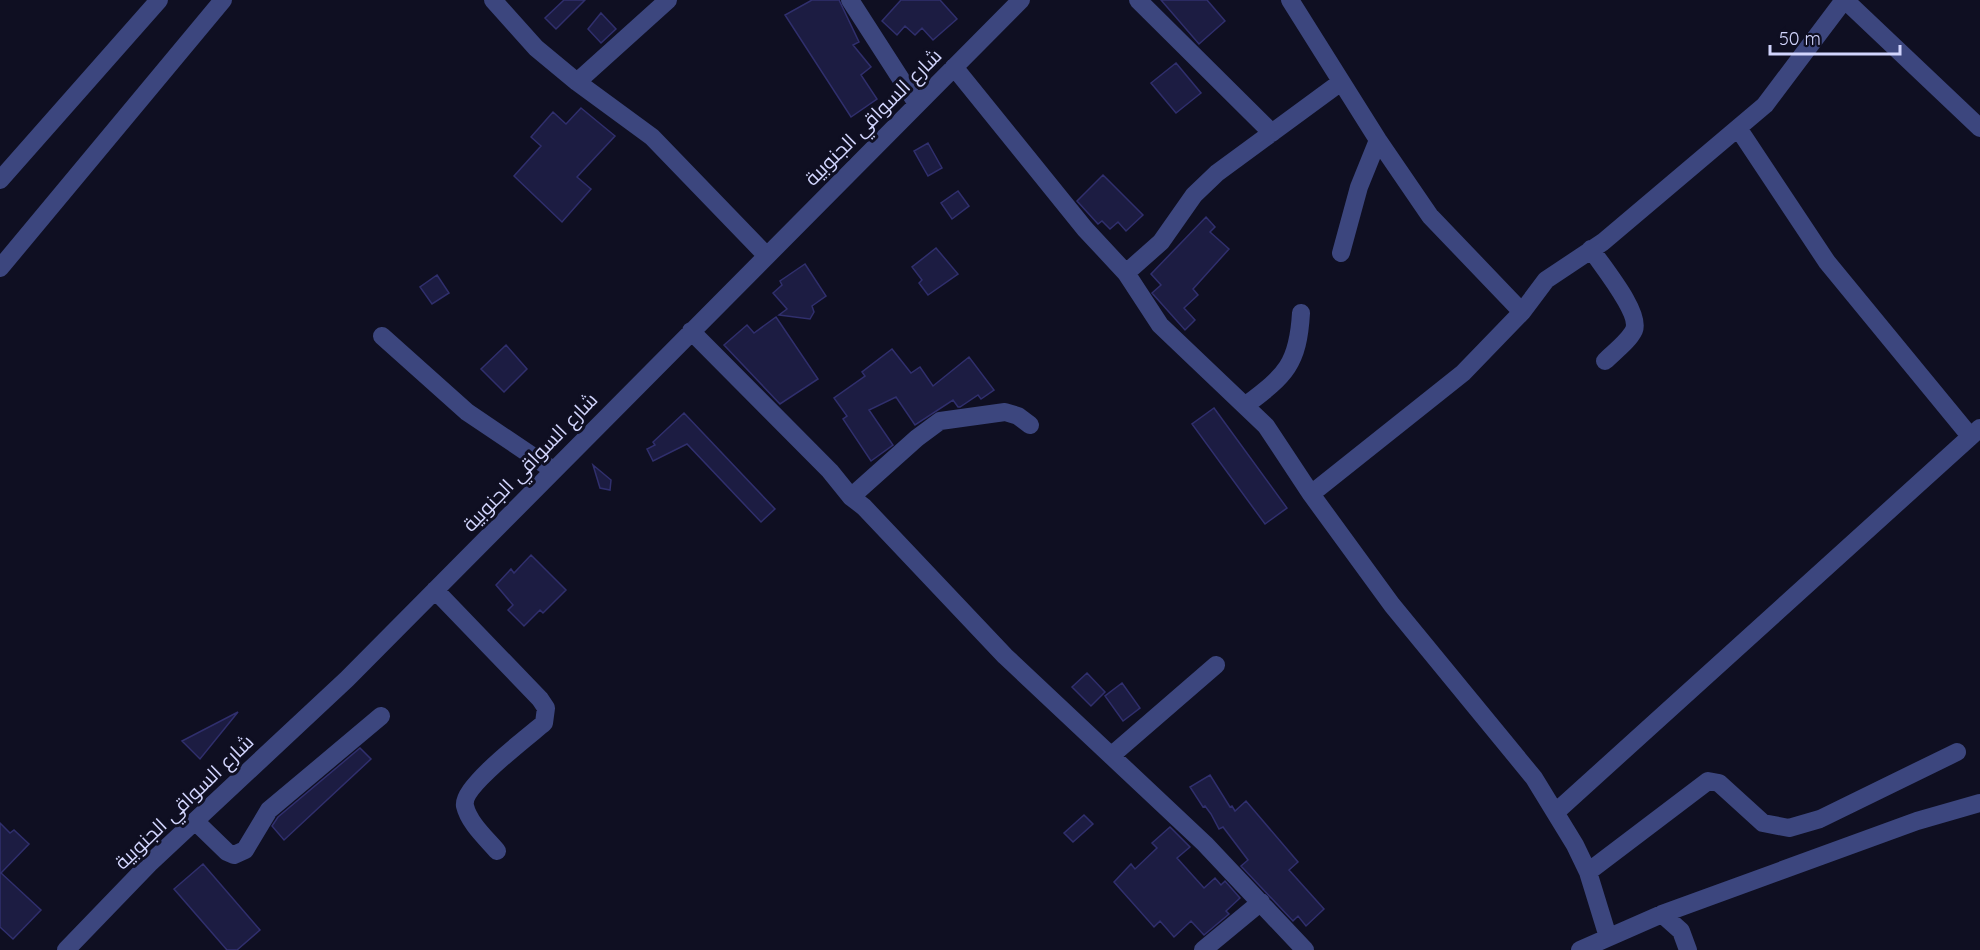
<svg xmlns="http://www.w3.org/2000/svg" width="1980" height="950" font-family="Quicksand,Cairo,sans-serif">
<rect width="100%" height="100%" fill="#0f0f22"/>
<path fill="#1c1c42" stroke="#302f6d" stroke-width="1.5" d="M564 0H585L556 29 545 18Z
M812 0H839L859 42 853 45 871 67 861 75 877 99 851 117 785 15Z
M901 0H940L957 19 933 40 922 28 915 35 905 26 897 35 882 21Z
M1161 0H1207L1225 21 1199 44Z
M601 13 616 29 601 43 588 29Z
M1176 63 1201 93 1176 113 1151 83Z
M581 108 615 136 577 177 591 189 562 222 514 176 541 146 531 137 553 112 566 124Z
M928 143 942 168 928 176 914 151Z
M1103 175 1143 215 1126 231 1118 222 1110 229 1102 221 1098 224 1077 201Z
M958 191 969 206 952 219 941 203Z
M1206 217 1215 227 1210 232 1229 249 1193 289 1198 295 1184 308 1195 320 1185 330 1152 293 1161 285 1151 274Z
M936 248 958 274 928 295 919 283 922 280 912 267Z
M805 264 826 296 812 306 814 312 810 319 779 315 787 309 773 293 782 285 780 281Z
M437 275 449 293 432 304 420 287Z
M776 317 818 379 780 404 724 345 747 325 754 333Z
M506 345 527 369 504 392 481 369Z
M892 349 911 373 920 367 933 386 969 357 994 390 981 399 978 395 960 407H958L953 400 915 425 896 397 869 410 893 445 871 461 843 419 847 416 834 398 865 376 862 372Z
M1214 408 1287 508 1265 524 1192 424Z
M684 413 775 509 761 522 687 444 653 461 647 449 655 445 653 442Z
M593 465 611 480 610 490 600 488Z
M531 555 566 590 543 613 540 610 524 626 508 610 513 605 496 585 511 569 514 573Z
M1087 673 1105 692 1091 706 1072 687Z
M1122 683 1140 708 1123 721 1105 696Z
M238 712 200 759 182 741Z
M360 748 371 759 284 840 272 826 278 817Z
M1210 775 1230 807 1232 806 1235 811 1246 801 1298 862 1289 870 1324 909 1306 926 1298 916 1293 921 1241 866 1248 860 1223 827 1219 829 1211 814 1205 806 1203 807 1190 787Z
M1084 815 1093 824 1073 842 1064 833Z
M0 823 10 833 14 830 29 844 1 873 41 910 13 939 0 927Z
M1170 827 1190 847 1177 858 1204 888 1215 878 1221 885 1225 881 1240 898 1226 911 1229 914 1204 935 1191 921 1174 937 1160 921 1154 927 1114 882 1131 864 1135 869 1157 848 1152 843Z
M203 864 260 930 237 950H227L174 889Z"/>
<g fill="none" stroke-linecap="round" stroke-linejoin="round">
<path stroke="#3c467e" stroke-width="18" d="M493 0 536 48 577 82 652 137 766 255
M850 0 917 104
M1138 0 1272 133
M1290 0 1378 140 1430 216 1522 312
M1845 0 1980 128
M954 67 1085 229 1126 273 1160 325 1266 426 1311 494 1392 605 1534 778 1575 845 1588 872 1608 937
M577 82 668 0
M1738 128 1827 262 1970 436
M0 180 159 0
M1591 249C1601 265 1641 312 1634 330 1629 341 1614 352 1605 361
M1341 253 1359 187 1378 140
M0 268 223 0
M1126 273 1161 242 1194 195 1217 173 1341 82
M691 331 830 471 851 497 864 507 1005 656 1205 844 1305 950
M382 336 467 412 553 470
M1246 405C1286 375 1298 364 1301 313
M1311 494 1463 373 1522 312 1546 280 1603 242 1765 105 1844 0
M851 497 917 438 940 421 1005 412 1018 416 1030 425
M435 590 540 699 546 708 544 723C529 736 461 787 465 806 469 823 486 838 497 851
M1112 755 1216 665
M1557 811 1980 428
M195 821 227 852 234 855 245 850 269 810 381 716
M1588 872 1708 781 1719 783 1763 823 1789 828 1820 819 1957 752
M1662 914 1681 931 1688 950
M66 950 149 864 347 679 1021 0
M1203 950 1261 902
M1580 950 1662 914 1917 821 1980 803"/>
</g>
<g text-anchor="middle" stroke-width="6" stroke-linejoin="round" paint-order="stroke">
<g font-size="20" fill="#d2d5fd" stroke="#0f0f22">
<text transform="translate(873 117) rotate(-45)" y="7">شارع السواقي الجنوبية</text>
<text transform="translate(530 462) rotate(-46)" y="7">شارع السواقي الجنوبية</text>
<text transform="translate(184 802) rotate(-44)" y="7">شارع السواقي الجنوبية</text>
</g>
</g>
<path d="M1770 45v9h130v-9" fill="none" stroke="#d2d5fd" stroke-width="3"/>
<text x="1779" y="45" font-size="18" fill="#d2d5fd" stroke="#0f0f22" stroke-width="4.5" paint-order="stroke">50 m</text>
</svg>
